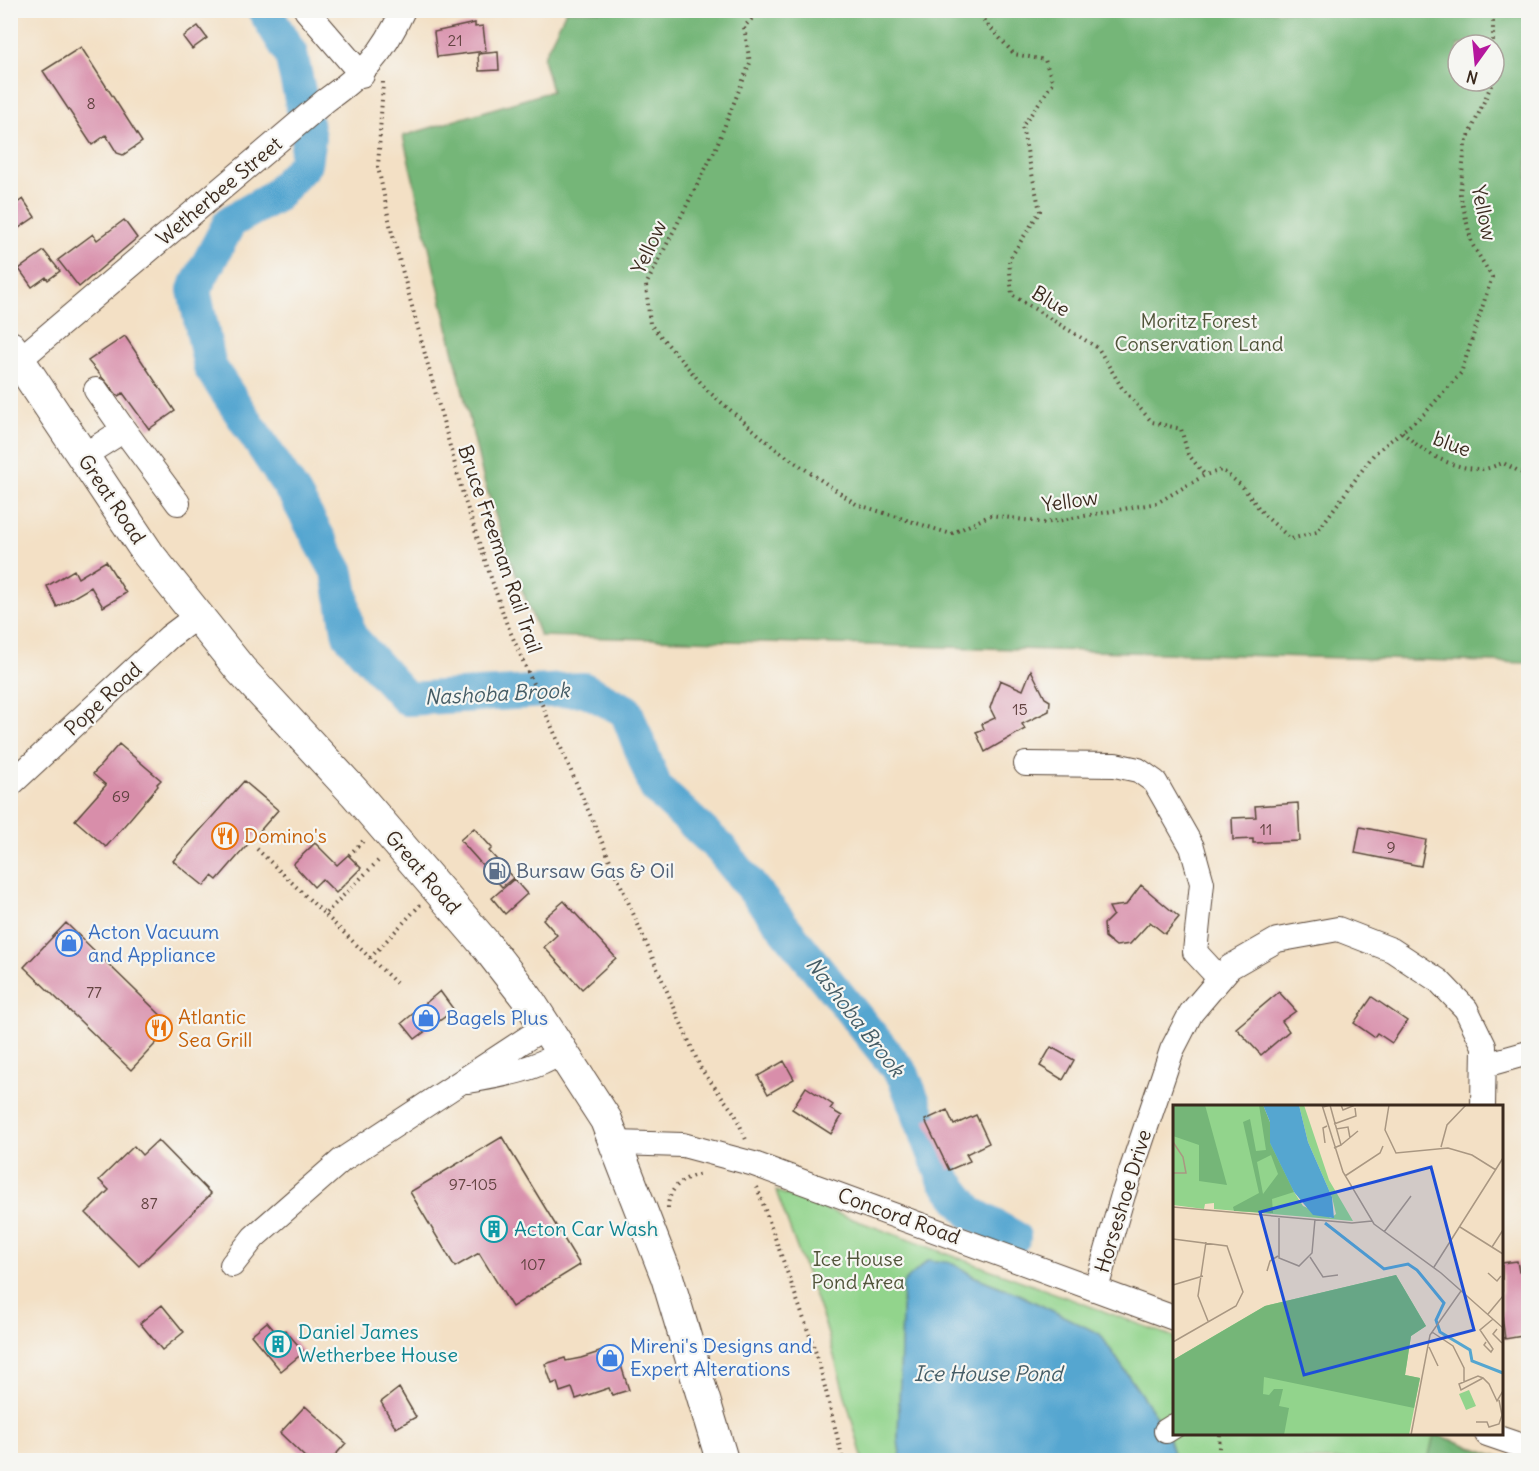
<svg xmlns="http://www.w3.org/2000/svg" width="1539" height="1471" font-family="Delius,sans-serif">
<rect width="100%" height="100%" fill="#f6f6f2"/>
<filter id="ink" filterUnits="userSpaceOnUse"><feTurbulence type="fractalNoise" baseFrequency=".0167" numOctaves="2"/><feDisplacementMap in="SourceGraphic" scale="12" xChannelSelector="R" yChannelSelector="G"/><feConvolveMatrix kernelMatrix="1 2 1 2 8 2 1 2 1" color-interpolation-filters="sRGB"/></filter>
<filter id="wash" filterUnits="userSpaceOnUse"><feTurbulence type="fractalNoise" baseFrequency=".008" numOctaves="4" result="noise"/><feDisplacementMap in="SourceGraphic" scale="24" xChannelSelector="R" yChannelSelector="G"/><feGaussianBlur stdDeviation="1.35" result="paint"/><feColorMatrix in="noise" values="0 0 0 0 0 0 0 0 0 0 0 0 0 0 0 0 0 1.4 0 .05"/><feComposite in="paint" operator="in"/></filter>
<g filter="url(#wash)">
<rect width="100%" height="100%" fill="#f3e0c5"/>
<path fill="#92d48c" stroke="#667f55" stroke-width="1.5" d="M776 1191 1174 1337V1434H1435L1508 1460H1175L1166 1431 1100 1334 1018 1294 973 1276 953 1263 903 1283 898 1440 901 1460H863L825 1324Z"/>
<path fill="#75b678" stroke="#58704b" stroke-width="1.5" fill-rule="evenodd" d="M566 11H1528V663L540 636 509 556 484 481 403 136 552 91 543 58ZM1458 45H1494V81H1458Z
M1434 1434H1435L1508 1460H1428Z"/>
<path fill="#55a6d0" stroke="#486877" stroke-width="1.5" d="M928 1260 953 1263 973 1276 1018 1294 1100 1334 1166 1431 1175 1460H901L898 1440 903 1283Z"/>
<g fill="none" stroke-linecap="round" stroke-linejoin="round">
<path stroke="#55a6d0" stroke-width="34" d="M264 10 291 54 309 137 305 164 274 197 230 222 194 290 210 367 295 495 338 573 349 635 407 699 584 689 626 711 656 788 720 848 903 1075 944 1179 971 1213 1014 1237"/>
</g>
<g id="blocks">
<path fill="#d88eaa" d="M475 23V27L483 26 486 51 437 57 434 32Z
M198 26 207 38 192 49 183 37Z
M81 47 142 142 123 155 117 153 106 135 92 145 43 71Z
M498 52 499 70 479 71 478 54Z
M23 199 35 217 16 230 10 221V208Z
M124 220 137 238 79 287 58 260 93 234 97 240Z
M44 251 60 271 48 280 46 277 32 287 19 269Z
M125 336 175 411 149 429 123 393 118 396 88 361Z
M106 561 126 593 103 607 91 587 57 607 47 586 74 570 78 578Z
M1031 670 1045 698 1050 701 1049 711 1022 724 1025 729 985 752 976 732 984 729 982 724 995 718 990 708 1000 680 1023 690Z
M119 744 161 780 157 784 158 786 106 847 75 820 106 785 93 774Z
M244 781 278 810 217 880 212 876 204 886 173 861Z
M1298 803 1300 841 1253 843V839L1233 840 1232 818 1256 817 1255 806Z
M1360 827 1426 840 1421 866 1355 853Z
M474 828 492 848 489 851 513 878 502 887 460 840Z
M315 843 337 865 348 855 361 868 336 893 322 879 314 887 293 864Z
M514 879 527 894 505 914 492 898Z
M1141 885 1179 917 1165 934 1150 922 1130 944 1116 946 1105 937 1104 924 1113 915 1109 907 1126 905Z
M564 901 616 958 582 989 544 947 557 935 543 919Z
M66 923 172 1026 131 1070 24 967Z
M440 991 454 1010 415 1039 402 1023Z
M1279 992 1296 1011 1282 1021 1289 1031 1261 1055 1236 1028Z
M1372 997 1407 1021 1392 1043 1377 1033 1374 1037 1354 1023Z
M1051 1047 1074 1060 1063 1080 1040 1066Z
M784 1061 794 1079 768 1094 758 1076Z
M806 1087 833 1105 830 1109 842 1116 831 1134 792 1109Z
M947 1110 954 1125 976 1115 989 1143 966 1154 970 1161 949 1170 925 1120Z
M502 1137 580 1265 512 1307 479 1253 455 1267 410 1192Z
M158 1140 211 1194 139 1266 86 1213 109 1190 99 1180 134 1146 142 1155Z
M1517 1261 1519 1272 1525 1271 1526 1277H1528V1335L1505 1339 1502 1316V1263Z
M162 1305 184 1332 162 1350 140 1323Z
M267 1322 279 1336 285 1330 304 1352 281 1371 251 1335Z
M615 1347 629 1390 612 1395 609 1388 576 1399 572 1388 560 1392 557 1382 552 1384 545 1364 565 1358 566 1361 581 1358Z
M399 1388 416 1417 396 1428 381 1402Z
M305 1406 346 1443 330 1461H309L280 1433Z"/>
</g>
</g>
<g filter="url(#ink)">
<use href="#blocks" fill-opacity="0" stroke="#574537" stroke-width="1.5"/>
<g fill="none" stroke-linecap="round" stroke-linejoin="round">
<defs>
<path id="minor" d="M306 10 362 75
M19 360 325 101C365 72 382 56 403 10
M96 390 124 430
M83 456 124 430 178 503
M1026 764 1115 765 1138 770 1155 782 1192 847 1202 883 1195 952 1220 979
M10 785 169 637 197 616
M1485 1065 1528 1053
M468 1081C502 1075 532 1071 562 1052
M616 1143 683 1145 754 1164 1174 1318
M232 1265 254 1237 342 1160 546 1026
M1096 1289 1123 1195 1172 1050 1191 1013 1230 967 1277 940 1338 929 1392 950 1439 981 1466 1009 1484 1046 1483 1106
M1166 1431 1174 1426
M1487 1434 1528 1448"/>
<path id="major" d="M10 347 149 555 241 670 355 793 485 944 527 998 606 1120 667 1277 722 1460"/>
</defs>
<use href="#minor" stroke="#574537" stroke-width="26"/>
<use href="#major" stroke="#574537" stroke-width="34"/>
<path stroke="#574537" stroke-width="4" stroke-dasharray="1.5 4.5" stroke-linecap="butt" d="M760 10 744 27 750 63 715 150 646 285 650 324 708 391 777 450 856 504 951 534 991 515 1045 523 1157 503 1205 475 1222 470 1242 486 1264 515 1291 539 1317 532 1374 454 1425 413 1461 373 1492 277 1472 244 1460 194 1465 145 1493 81
M980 10 979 15 1014 54 1045 60 1053 83 1022 127 1040 211 1009 260 1012 295 1098 348 1122 388 1152 422 1181 429 1188 454 1205 475
M1489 10 1493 22V45
M383 82 378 167 391 229 464 498 506 622 701 1069 735 1114 747 1142
M1402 432C1423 452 1449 468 1479 469 1487 470 1496 465 1503 463L1528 476
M257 849 396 983
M349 855 365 839
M326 913 380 859
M370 958 421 904
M757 1187 818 1359 843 1460
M668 1208C668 1188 684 1176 703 1174
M1218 1460 1220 1434"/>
<use href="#minor" stroke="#fff" stroke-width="24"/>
<use href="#major" stroke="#fff" stroke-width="32"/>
</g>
</g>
<defs>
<symbol id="restaurant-ring" viewBox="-11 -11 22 22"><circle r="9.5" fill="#f6f6f2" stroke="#e8710a" stroke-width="1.5"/><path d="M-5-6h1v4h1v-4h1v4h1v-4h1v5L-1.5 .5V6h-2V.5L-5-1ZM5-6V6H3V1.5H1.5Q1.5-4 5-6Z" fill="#e8710a"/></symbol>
<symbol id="fuel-ring" viewBox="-11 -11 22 22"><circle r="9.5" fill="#f6f6f2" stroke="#5c6f8a" stroke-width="1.5"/><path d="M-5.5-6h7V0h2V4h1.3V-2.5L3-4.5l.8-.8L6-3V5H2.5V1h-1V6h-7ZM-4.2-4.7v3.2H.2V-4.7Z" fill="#5c6f8a"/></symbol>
<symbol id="shop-ring" viewBox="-11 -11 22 22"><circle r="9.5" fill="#f6f6f2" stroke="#3f7fe0" stroke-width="1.5"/><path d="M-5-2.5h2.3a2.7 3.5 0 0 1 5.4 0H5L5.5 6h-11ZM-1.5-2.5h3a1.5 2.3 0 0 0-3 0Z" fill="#3f7fe0"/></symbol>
<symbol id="building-ring" viewBox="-11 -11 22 22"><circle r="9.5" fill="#f6f6f2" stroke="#0f9aa8" stroke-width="1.5"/><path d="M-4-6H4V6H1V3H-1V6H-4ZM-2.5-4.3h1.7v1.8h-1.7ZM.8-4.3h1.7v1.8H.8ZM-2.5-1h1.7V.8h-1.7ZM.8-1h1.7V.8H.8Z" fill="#0f9aa8"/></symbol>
</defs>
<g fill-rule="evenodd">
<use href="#restaurant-ring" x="210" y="821" width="30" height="30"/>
<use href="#fuel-ring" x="482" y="856" width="30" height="30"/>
<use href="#shop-ring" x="54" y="928" width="30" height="30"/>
<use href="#shop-ring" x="411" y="1003" width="30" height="30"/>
<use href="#restaurant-ring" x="144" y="1013" width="30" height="30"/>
<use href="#building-ring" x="479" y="1214" width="30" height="30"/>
<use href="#building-ring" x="263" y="1329" width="30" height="30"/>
<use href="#shop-ring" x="595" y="1343" width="30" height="30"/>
</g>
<g text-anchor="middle" stroke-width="4.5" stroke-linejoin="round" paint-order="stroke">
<g font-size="16" fill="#624341">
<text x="455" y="46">21</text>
<text x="91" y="109">8</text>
<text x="1020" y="715">15</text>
<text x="121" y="802">69</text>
<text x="1266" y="835">11</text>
<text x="1391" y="853">9</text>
<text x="94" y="998">77</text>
<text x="473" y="1190">97-105</text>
<text x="149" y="1209">87</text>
<text x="533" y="1270">107</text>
</g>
<g font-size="20" fill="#3b2a1e" stroke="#f6f6f2">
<text transform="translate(219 191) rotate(-40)" y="7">Wetherbee Street</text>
<text transform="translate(1484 213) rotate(78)" y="7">Yellow</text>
<text transform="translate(649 247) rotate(-65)" y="7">Yellow</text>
<text transform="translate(1051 301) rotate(31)" y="7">Blue</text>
<text transform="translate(1452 444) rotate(20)" y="7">blue</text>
<text transform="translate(112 499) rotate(56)" y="7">Great Road</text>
<text transform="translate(1070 501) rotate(-8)" y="7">Yellow</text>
<text transform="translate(500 549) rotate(71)" y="7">Bruce Freeman Rail Trail</text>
<text transform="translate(103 699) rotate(-43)" y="7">Pope Road</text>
<text transform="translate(423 872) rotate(49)" y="7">Great Road</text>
<text transform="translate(1123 1201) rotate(-73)" y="7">Horseshoe Drive</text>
<text transform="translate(899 1216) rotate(20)" y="7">Concord Road</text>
</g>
<g font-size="20" fill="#51543a" stroke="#f6f6f2">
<text x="1199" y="328">Moritz Forest<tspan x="1199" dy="23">Conservation Land</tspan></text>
<text x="858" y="1266">Ice House<tspan x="858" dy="23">Pond Area</tspan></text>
</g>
<g font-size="20" fill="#c56008" stroke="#f6f6f2" text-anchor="start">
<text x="244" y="843">Domino's</text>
<text x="178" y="1024">Atlantic<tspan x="178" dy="23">Sea Grill</tspan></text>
</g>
<g font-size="20" fill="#4e5e75" stroke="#f6f6f2" text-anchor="start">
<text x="516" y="878">Bursaw Gas &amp; Oil</text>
</g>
<g font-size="20" fill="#366cbe" stroke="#f6f6f2" text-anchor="start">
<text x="88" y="939">Acton Vacuum<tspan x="88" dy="23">and Appliance</tspan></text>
<text x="446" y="1025">Bagels Plus</text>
<text x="630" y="1353">Mireni's Designs and<tspan x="630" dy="23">Expert Alterations</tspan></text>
</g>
<g font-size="20" fill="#0d838f" stroke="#f6f6f2" text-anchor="start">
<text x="514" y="1236">Acton Car Wash</text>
<text x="298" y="1339">Daniel James<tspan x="298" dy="23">Wetherbee House</tspan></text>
</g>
<g font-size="21" font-style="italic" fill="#455c65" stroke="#f6f6f2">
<text transform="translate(497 694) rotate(-3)" y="7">Nashoba Brook</text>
<text transform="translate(855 1017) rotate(52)" y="7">Nashoba Brook</text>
<text x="988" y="1381">Ice House Pond</text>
</g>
</g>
<g transform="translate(1173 1105)">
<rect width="330" height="330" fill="#f3e0c5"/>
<path d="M0 0H90L121 87 130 101 158 113 163 109 159 92 135 37 126 0H131L156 75 180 116 41 104V98L32 99 31 104 0 100ZM223 170 253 221 238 231 232 270 247 273 236 330H0V255L92 201ZM296 285 303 301 293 305 286 289Z" fill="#92d48c"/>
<path d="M0 0H32L54 80 26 76V40L0 31ZM86 0H90L97 17V38L121 87 99 94 100 108 61 106 60 102 86 88 70 17 77 14 83 46 93 45ZM98 50 105 69 90 89 84 57ZM223 170 253 221 238 231 232 270 247 273 241 303 91 272 90 289 96 290 101 284H110L106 301 116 303 111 330H0V255L92 201Z" fill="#75b678" fill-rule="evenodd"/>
<path d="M90 0H126L135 37 159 92 161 113 140 110 121 87 97 38V17Z" fill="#55a6d0"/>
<path fill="none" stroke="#55a6d0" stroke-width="3" d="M152 118 211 164 235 159 244 165 271 198 263 215 267 227 297 245 299 256 330 268"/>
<path fill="none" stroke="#a99782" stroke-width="1.5" d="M149 0 170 67 201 119 268 168 330 223M168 0 170 5 182 0M216 0 212 25 223 48 275 43 299 50 323 65M150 2 157 0 168 40 161 43M161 19 183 11 182 3M163 24 175 22 177 33M0 37 10 52 13 68H0M152 38 150 23 154 21M168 40 185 26M268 42 274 20 293 0M172 71 207 48 210 41M0 102 179 118 199 116M106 111V153L126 161 139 148 142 114M287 122 330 149M211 127 238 91M0 134 54 141 70 187 63 201 0 237M33 137 25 191 35 216M319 142 330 125M137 152 150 172 165 170M261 162 330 53M94 166 97 156 105 151M315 168 324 176 328 171M0 180 30 171M315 209 330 191M324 224 320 229 329 238M259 227 280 241 291 263V277M313 237 311 240 318 247 320 244 307 225 320 214M256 242 265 261M310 273 288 285 286 279 305 271 310 273 316 279 324 296 330 286M303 317H314L316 322 326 319 329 310 326 295M238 330 257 230 288 186"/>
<path fill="#1d4ed8" fill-opacity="0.15" stroke="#1d4ed8" stroke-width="3" d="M258 62 301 225 131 270 87 107Z"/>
<rect width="330" height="330" fill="none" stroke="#3b2a1e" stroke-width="3"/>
</g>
<rect width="1539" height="1471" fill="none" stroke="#f6f6f2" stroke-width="36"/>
<g transform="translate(1476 63) rotate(195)"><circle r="28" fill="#f6f6f2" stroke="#aba49d" stroke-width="1.5"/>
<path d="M0-4.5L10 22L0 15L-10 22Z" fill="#b5179e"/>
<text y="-9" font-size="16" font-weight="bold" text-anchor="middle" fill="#3b2a1e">N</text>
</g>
</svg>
